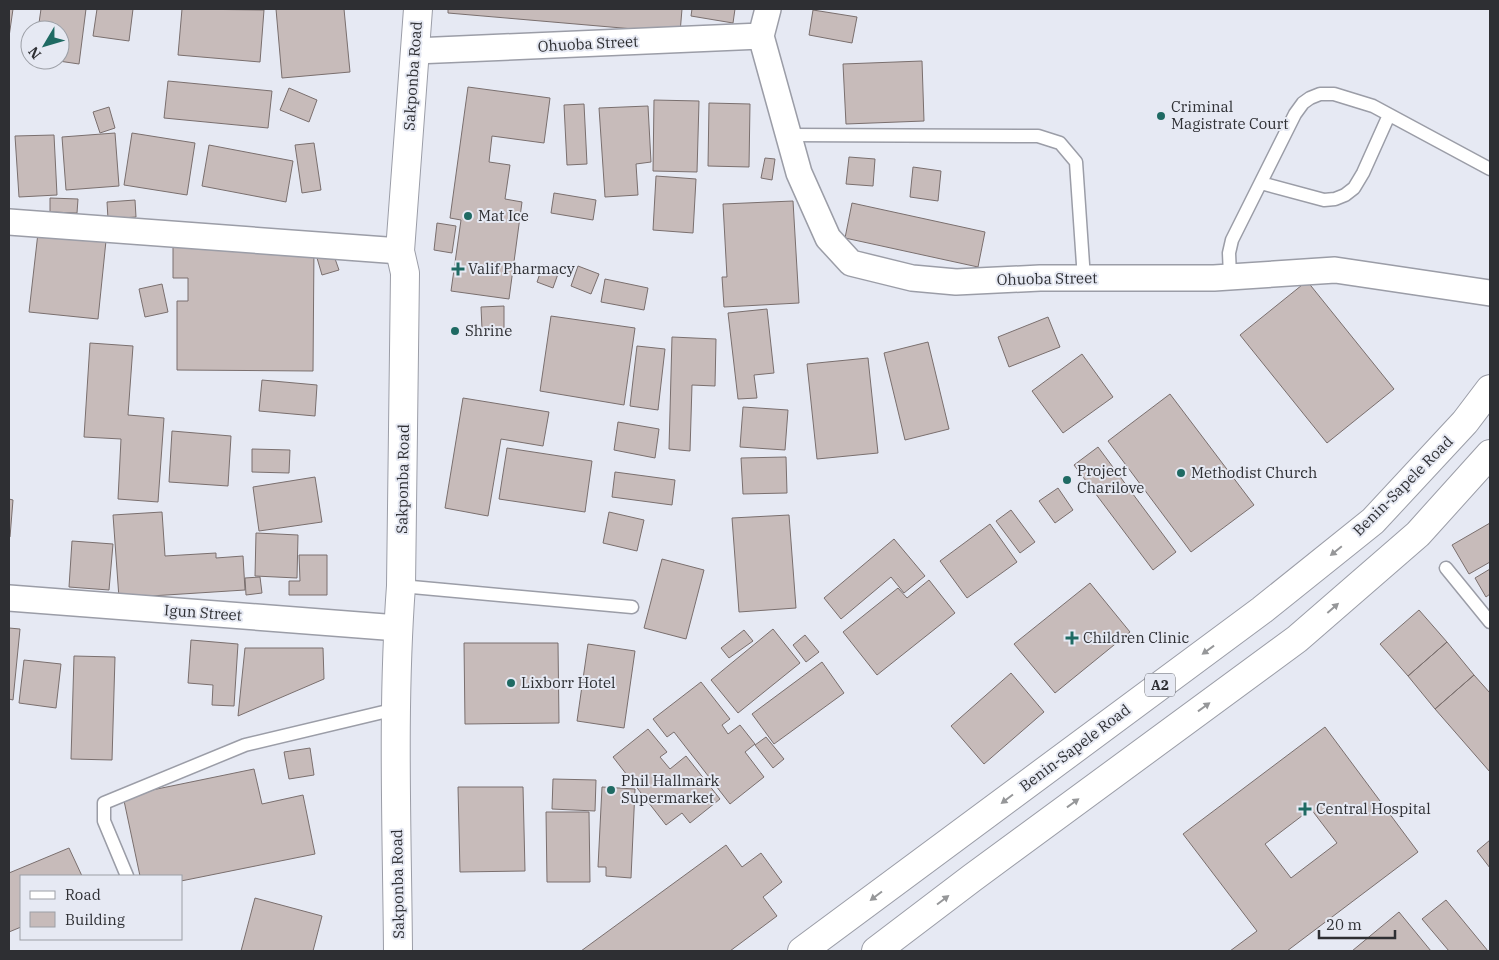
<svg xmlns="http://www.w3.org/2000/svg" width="1499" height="960" font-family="'IBM Plex Serif',serif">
<rect width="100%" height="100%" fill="#e6e9f3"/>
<path fill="#c7bbba" stroke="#7a6f6e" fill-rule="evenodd" d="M9 9H13L9 37Z
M41 9H86L79 64 52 60H60V30H38Z
M97 9H133L129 41 93 36Z
M182 9 264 10 260 62 178 55Z
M276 9H344L350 72 282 78Z
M448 9H682L680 33 448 13Z
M692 9H735L733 23 691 16Z
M813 10 857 17 852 43 809 35Z
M922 61 924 121 846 124 843 64Z
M168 81 272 91 268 128 164 118Z
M468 87 550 98 544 143 492 136 489 162 510 165 505 199 522 202 509 299 451 291 461 220 450 218Z
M289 88 317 100 309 122 280 110Z
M654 100 699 101 697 172 653 171Z
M709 103 750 104 749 167 708 166Z
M584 104 587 164 567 165 564 105Z
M648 106 651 162 636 164 638 195 605 197 599 108Z
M109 107 115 128 100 133 93 112Z
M115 133 119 186 66 190 62 137Z
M132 133 195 143 187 195 124 185Z
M54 135 57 195 19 197 15 136Z
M314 143 321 190 302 193 295 145Z
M209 145 293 161 286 202 202 186Z
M849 157 875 159 873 186 846 184Z
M765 158 775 159 772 180 761 178Z
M913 167 941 171 938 201 910 197Z
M656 176 696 179 693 233 653 230Z
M554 193 596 200 593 220 551 213Z
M50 198 78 199 77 213 50 212Z
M135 200 136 217 108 219 107 202Z
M793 201 799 303 724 307 722 277H727L723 204Z
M852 203 985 232 978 267 845 238Z
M437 223 456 226 452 253 434 250Z
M39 224 107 231 98 319 29 312Z
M173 244 314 246 313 371 177 370V301H188V278H173Z
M333 253 339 270 322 275 317 258Z
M543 265 559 271 553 288 537 282Z
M578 266 599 274 591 294 571 286Z
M605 279 648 288 644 310 601 302Z
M1307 281 1394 389 1327 443 1240 335Z
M162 284 168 312 145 317 139 289Z
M504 306V328L482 329 481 307Z
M767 309 774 373 754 375 757 398 738 399 728 313Z
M551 316 635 328 624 405 540 391Z
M1048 317 1060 347 1009 367 998 337Z
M672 337 716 339 715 386 692 385 690 451 669 449Z
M928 342 949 429 905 440 884 353Z
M90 343 133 346 128 415 164 418 158 502 118 499 121 439 84 437Z
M637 346 665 349 658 410 630 406Z
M1082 354 1113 397 1063 433 1032 391Z
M868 358 878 453 817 459 807 364Z
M262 380 317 385 315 416 259 411Z
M1170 394 1254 505 1191 552 1108 441Z
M463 398 549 412 543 446 501 439 488 516 445 508Z
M743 407 788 410 785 450 740 447Z
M618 422 659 429 655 458 614 450Z
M172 431 231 436 228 486 169 482Z
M1098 447 1176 552 1153 570 1074 465Z
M507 448 592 461 585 512 499 499Z
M252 449 290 450 289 473 252 472Z
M786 457 787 493 743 494 741 458Z
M615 472 675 480 672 505 612 497Z
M315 477 322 522 259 531 253 487Z
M1058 488 1073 510 1055 523 1039 501Z
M9 499 13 500 10 537H9Z
M1011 510 1035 542 1020 553 996 521Z
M162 512 165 556 216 553V558L243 556 245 590 119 598 113 515Z
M609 512 644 520 637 551 603 543Z
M789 515 796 608 739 612 732 518Z
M1490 523V562L1469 574 1452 545Z
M990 524 1017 562 967 598 940 561Z
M256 533 298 535 297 578 255 576Z
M894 539 925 576 904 593 891 577 841 619 824 598Z
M72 541 113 544 109 590 69 587Z
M299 555H327V595H289V581H300Z
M662 559 704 570 686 639 644 628Z
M1490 569V594L1486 597 1475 578Z
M260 577 262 593 246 595 245 578Z
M929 580 955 613 877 675 843 632 898 588 907 598Z
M1090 583 1130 632 1055 693 1014 644Z
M1419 610 1447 642 1408 676 1380 644Z
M9 628 20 629 13 700 9 699Z
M773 629 800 663 738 713 711 680Z
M744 630 753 641 729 658 721 648Z
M805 635 819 652 806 662 793 645Z
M191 640 238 644 234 706 212 705 213 685 188 683Z
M1447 642 1474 675 1435 709 1408 676Z
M464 643H558L559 723 465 724Z
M588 644 635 651 624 728 577 721Z
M245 648H323L324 679 238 716Z
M74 656 115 657 112 760 71 759Z
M24 660 61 664 56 708 19 703Z
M822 662 844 693 774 744 752 714Z
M1011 673 1044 712 984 764 951 726Z
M1474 675 1490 693V772L1435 709Z
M701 682 730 719 722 725 728 734 740 725 755 744 745 752 764 777 730 804 674 732 667 737 653 719Z
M1325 727 1418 852 1287 951H1230L1257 931 1183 834ZM1311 809 1337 843 1291 878 1265 844Z
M648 729 667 752 660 757 670 769 686 756 720 799 690 823 682 813 666 825 613 757Z
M766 737 784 759 773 768 755 745Z
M310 748 314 775 289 779 284 752Z
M254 769 262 804 303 795 315 854 181 881V876H140L123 796Z
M553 779 596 780 595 811 552 809Z
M458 787H523L525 871 460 872Z
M602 787 635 789 631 878 606 876V867H598Z
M546 812H589L590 882H547Z
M1490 840V868L1477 851Z
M726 845 742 867 761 853 782 882 763 897 777 916 730 951H581Z
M69 848 82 876H21V927L9 932V873Z
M255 898 322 916 313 951H241Z
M1446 900 1488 951H1449L1422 919Z
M1399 912 1431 951H1352Z"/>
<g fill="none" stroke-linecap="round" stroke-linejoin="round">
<defs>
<path id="lane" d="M788 135 1038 136 1060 143 1076 162 1084 279
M1261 183 1324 200 1335 199 1345 195 1354 188 1363 173 1389 115
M1230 276 1229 253 1232 240 1295 114 1303 103 1310 98 1320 94H1334L1373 106 1490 169
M1446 568 1490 622
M401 586 632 607
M127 876 104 821V803L245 745 396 709"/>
<path id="street" d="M768 9 761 36 799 173 828 238 851 263 912 278 956 282 1040 278H1214L1335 270 1490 293
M415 51 761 36
M9 222 400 251
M9 598 398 628"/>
<path id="secondary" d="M398 951C397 830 392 707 401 586L405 273 400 251 418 9"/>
<path id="highway" d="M802 951 1262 610 1373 521 1465 422 1490 389
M876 951 972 878 1297 639 1418 534 1490 454"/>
</defs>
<use href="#lane" stroke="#9b9da7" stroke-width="15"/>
<use href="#street" stroke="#9b9da7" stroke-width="28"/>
<use href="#secondary" stroke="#9b9da7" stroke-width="30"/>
<use href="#highway" stroke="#9b9da7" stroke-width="30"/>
<use href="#lane" stroke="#fff" stroke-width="12"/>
<use href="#street" stroke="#fff" stroke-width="25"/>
<use href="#secondary" stroke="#fff" stroke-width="28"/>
<use href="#highway" stroke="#fff" stroke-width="28"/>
</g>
<defs><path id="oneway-solid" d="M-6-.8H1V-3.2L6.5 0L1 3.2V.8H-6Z" transform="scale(1.25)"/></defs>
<g fill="#969799">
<use href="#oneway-solid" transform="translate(1336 551) rotate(141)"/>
<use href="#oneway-solid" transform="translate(1333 608) rotate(-41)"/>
<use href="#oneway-solid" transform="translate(1208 650) rotate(144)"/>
<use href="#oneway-solid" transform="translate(1204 707) rotate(-36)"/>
<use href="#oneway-solid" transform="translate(1007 799) rotate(143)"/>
<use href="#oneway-solid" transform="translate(1073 803) rotate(-36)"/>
<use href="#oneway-solid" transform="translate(876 896) rotate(143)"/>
<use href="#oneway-solid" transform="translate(943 900) rotate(-37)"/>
</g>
<g fill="#1f6a63" stroke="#e6e9f3" stroke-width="2">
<circle cx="1161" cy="116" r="5"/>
<circle cx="468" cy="216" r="5"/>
<path d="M455.5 261.5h5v5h5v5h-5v5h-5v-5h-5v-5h5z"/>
<circle cx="455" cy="331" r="5"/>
<circle cx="1181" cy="473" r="5"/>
<circle cx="1067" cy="480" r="5"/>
<path d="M1069.5 630.5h5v5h5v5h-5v5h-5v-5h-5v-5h5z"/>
<circle cx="511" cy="683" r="5"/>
<circle cx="611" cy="790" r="5"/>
<path d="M1302.5 801.5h5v5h5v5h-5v5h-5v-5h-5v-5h5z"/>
</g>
<g text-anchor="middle" stroke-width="4" stroke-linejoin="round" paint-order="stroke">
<rect fill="#e6e9f3" stroke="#65676d" stroke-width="1" x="1145" y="673.5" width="30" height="23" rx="4"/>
<g font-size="14" font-weight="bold" fill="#2e2f33">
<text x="1160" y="690">A2</text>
</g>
<g font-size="15" fill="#2e2f33" stroke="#e6e9f3">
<text transform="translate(588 44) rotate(-3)" y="5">Ohuoba Street</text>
<text transform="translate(413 76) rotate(-86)" y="5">Sakponba Road</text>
<text transform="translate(1047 279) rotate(-1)" y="5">Ohuoba Street</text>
<text transform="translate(403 479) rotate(-89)" y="5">Sakponba Road</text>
<text transform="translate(1403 486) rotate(-45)" y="5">Benin-Sapele Road</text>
<text transform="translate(203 613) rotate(4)" y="5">Igun Street</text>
<text transform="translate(1075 748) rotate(-37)" y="5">Benin-Sapele Road</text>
<text transform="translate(398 884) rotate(-91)" y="5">Sakponba Road</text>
</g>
<g font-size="15" fill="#2e2f33" stroke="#e6e9f3" text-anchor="start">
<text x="1171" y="112">Criminal<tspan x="1171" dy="17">Magistrate Court</tspan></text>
<text x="478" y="221">Mat Ice</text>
<text x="468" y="274">Valif Pharmacy</text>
<text x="465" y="336">Shrine</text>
<text x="1077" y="476">Project<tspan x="1077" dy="17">Charilove</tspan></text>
<text x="1191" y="478">Methodist Church</text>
<text x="1083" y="643">Children Clinic</text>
<text x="521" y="688">Lixborr Hotel</text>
<text x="621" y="786">Phil Hallmark<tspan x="621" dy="17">Supermarket</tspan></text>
<text x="1316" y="814">Central Hospital</text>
</g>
</g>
<rect width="1499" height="960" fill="none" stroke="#2e2f33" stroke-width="20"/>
<rect x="20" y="875" width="162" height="65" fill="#e6e9f3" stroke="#9c9fa6"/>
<rect x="30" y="891" width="25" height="8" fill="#ffffff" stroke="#9c9fa6"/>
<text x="65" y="900" font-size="15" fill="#2e2f33">Road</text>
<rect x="30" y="912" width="25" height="15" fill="#c7bbba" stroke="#9c9fa6"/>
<text x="65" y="925" font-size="15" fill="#2e2f33">Building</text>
<g transform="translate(45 45) rotate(232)"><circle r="24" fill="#e6e9f3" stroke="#9c9fa6"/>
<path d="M0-4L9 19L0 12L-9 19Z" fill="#1f6a63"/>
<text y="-8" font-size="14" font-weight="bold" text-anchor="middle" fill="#2e2f33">N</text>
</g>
<path d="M1319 930v8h76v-8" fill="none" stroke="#2e2f33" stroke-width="2.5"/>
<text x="1326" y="930" font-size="15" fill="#2e2f33" stroke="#e6e9f3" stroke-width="4" paint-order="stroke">20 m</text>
</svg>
